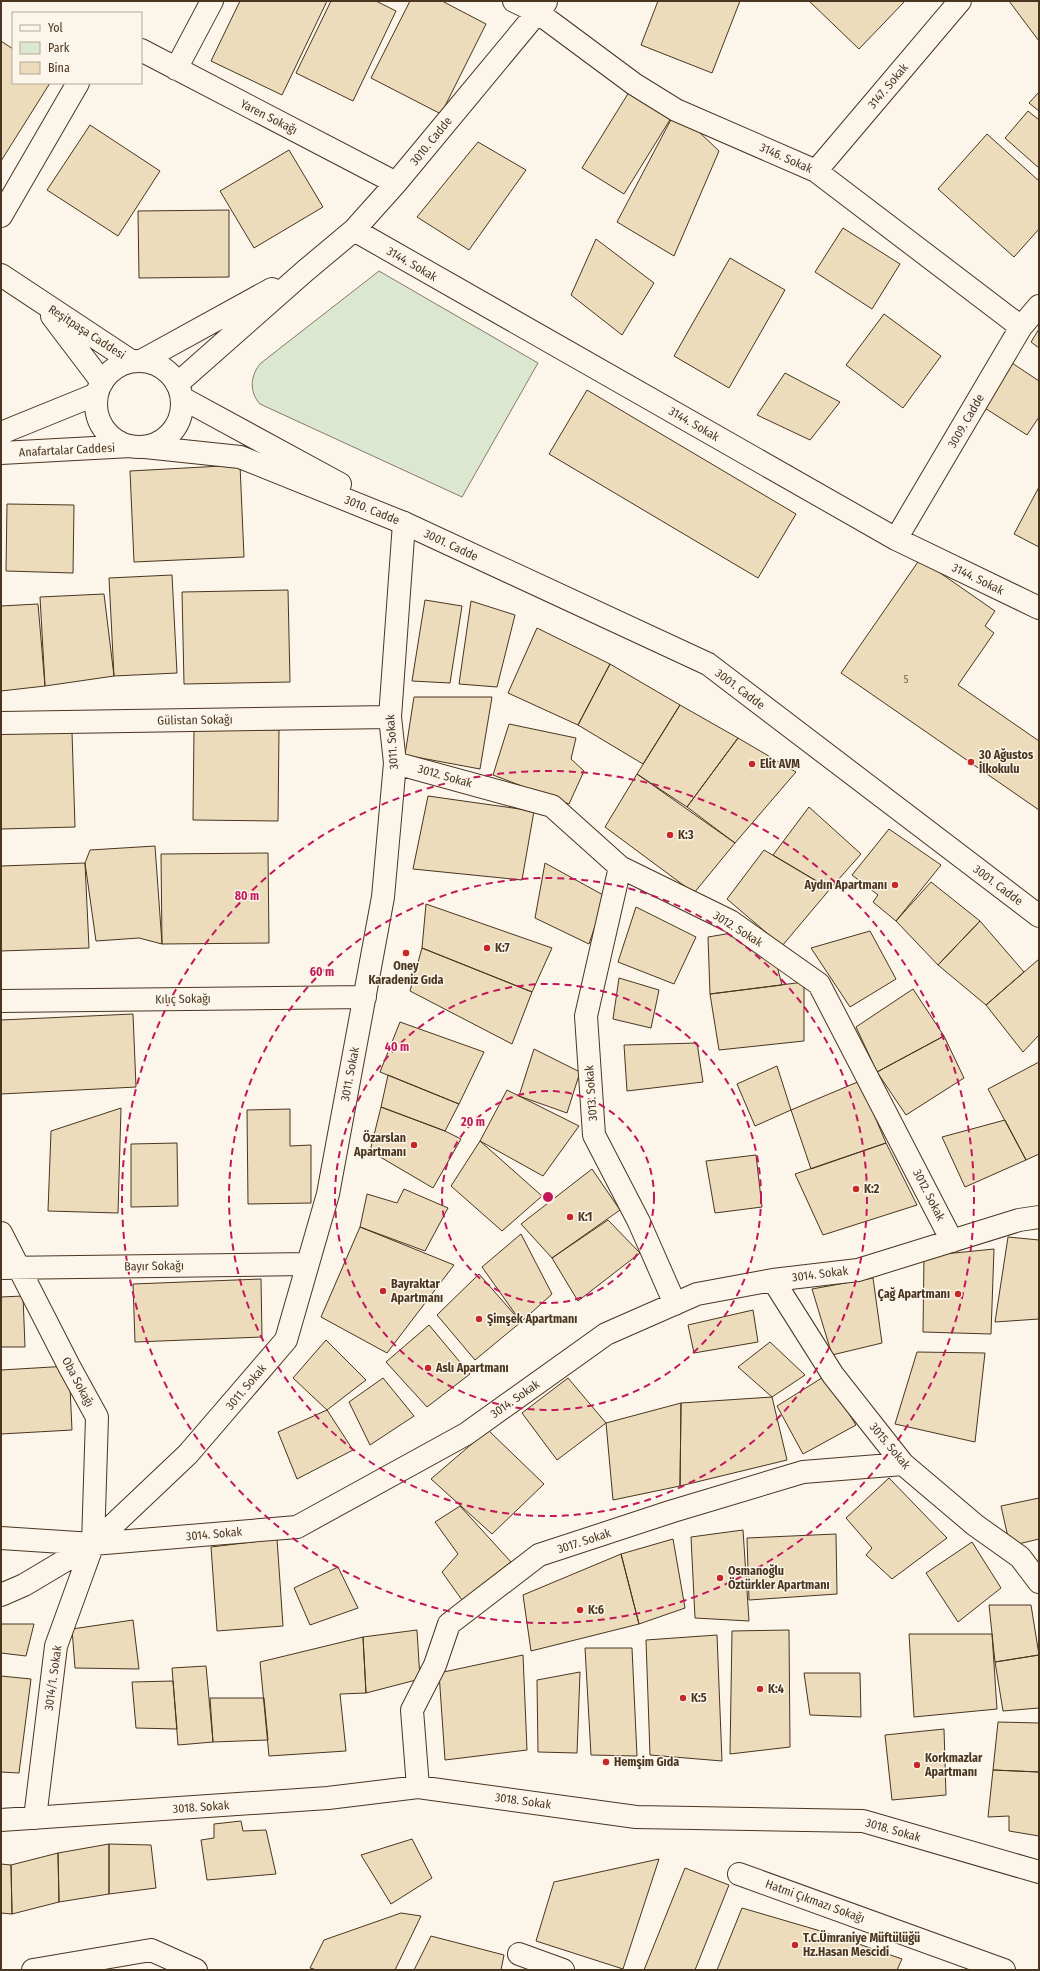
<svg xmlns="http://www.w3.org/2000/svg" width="1040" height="1971" font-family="'Fira Sans Condensed',sans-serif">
<rect width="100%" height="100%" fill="#fbf6e9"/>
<path fill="#dce7d0" stroke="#887966" d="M379 271 538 363 462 497 260 404C249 392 250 375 261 363Z"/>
<path fill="#ecdcbc" stroke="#4a3520" d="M240 1H327L282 95 211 61Z
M331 1H376L396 11 353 101 296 73Z
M410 1H442L486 24 441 114 371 78Z
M658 1H740L712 73 641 45Z
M809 1H905L859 49Z
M1009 1H1039V41Z
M1 41 13 49V83H50L1 161Z
M634 84 676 110 624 194 582 168Z
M1039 92V111L1029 103Z
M676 110 719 151 674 256 617 222Z
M1028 111 1039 120V168L1005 138Z
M90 125 160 171 118 236 47 190Z
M987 134 1039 181V229L1014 257 938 189Z
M478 142 526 170 469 250 417 217Z
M289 150 323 207 254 248 220 191Z
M229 210V277L139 278 138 211Z
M843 228 900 264 872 309 815 272Z
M596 239 654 283 622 335 571 295Z
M730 258 785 290 729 388 674 356Z
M884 314 941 356 903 408 846 365Z
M1039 329V348L1031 342Z
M1006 359 1039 381V417L1027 435 977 403Z
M785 373 840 402 810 440 757 415Z
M587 390 796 514 758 578 549 454Z
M240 465 244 557 134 562 130 471Z
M1039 487V547L1014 534Z
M7 504 74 505 73 573 6 571Z
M920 559 995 611 985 626 994 633 958 685 1039 741V810L841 673Z
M172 575 177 673 114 676 109 578Z
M288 590 290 682 184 684 182 592Z
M104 594 114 676 45 686 40 597Z
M425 600 462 606 450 683 412 681Z
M471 601 515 615 497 687 459 684Z
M38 604 45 686 1 691V606Z
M537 628 610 664 578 725 508 693Z
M610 664 680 705 643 764 578 725Z
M414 697H492L480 769 405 755Z
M680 705 738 738 687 807 637 774Z
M509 724 576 738 571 759 584 771 569 804 493 775Z
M194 729 279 730 278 821 193 820Z
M72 732 75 827 1 829V733Z
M738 738 796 772 735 843 687 807Z
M637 774 735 843 694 893 605 827Z
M428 796 534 811 522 880 413 869Z
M809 807 861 854 830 889 773 855Z
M889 829 941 865 896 921 873 902 878 895 852 875Z
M155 846 162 944 139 938 96 941 85 863 90 850Z
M764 850 830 889 782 946 727 899Z
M268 853 269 943 162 944 161 854Z
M85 863 89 948 1 951V866Z
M545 863 605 896 589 944 535 918Z
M931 882 980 921 938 965 896 921Z
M426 904 552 948 532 992 422 948Z
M636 907 696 937 674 984 618 962Z
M980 921 1024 972 986 1005 938 965Z
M870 931 896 979 850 1007 811 948Z
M732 933 776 962 782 985 710 994 708 937Z
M422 948 532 992 512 1044 410 991Z
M1039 959V1035L1023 1052 986 1005Z
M619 978 659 990 651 1028 613 1019Z
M804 982V1041L719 1050 710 994Z
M913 989 944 1036 877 1072 856 1027Z
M133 1014 136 1087 1 1094V1020Z
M400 1022 484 1052 459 1104 380 1072Z
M944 1036 964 1078 906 1115 877 1072Z
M697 1043 703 1082 627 1091 624 1045Z
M534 1049 580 1072 567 1113 519 1096Z
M1039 1062V1154L1026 1160 988 1089Z
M777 1066 791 1110 755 1126 737 1084Z
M388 1075 459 1104 445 1131 381 1107Z
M860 1081 886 1143 811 1169 791 1110Z
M507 1090 579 1126 543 1176 480 1141Z
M381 1107 445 1131 461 1139 433 1188 370 1151Z
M121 1108 118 1213 48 1211 51 1131Z
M290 1109V1146L311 1145V1203L248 1204 247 1110Z
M1005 1120 1026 1160 965 1187 942 1137Z
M480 1141 542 1196 502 1231 451 1186Z
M177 1143 178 1206 131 1207V1144Z
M886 1143 917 1205 823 1235 795 1174Z
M756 1155 762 1207 715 1213 706 1161Z
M592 1169 620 1210 552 1258 521 1224Z
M404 1189 448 1208 425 1251 360 1227 367 1194 397 1203Z
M608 1220 640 1253 578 1301 552 1258Z
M360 1227 454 1265 387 1353 321 1317Z
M521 1234 552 1294 521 1322 482 1267Z
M1008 1237 1039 1240V1319L995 1322Z
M994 1249 991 1334 923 1332 924 1256Z
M479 1274 521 1322 475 1360 437 1315Z
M873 1278 882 1343 832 1355 812 1289Z
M261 1279 262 1337 135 1342 133 1284Z
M23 1296 25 1347H1V1297Z
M753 1310 758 1342 694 1353 688 1325Z
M429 1325 470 1374 427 1407 386 1362Z
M326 1340 366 1380 327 1410 293 1378Z
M770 1342 805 1375 772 1397 738 1367Z
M917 1352 985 1353 975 1442 895 1424Z
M69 1366 72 1430 1 1434V1370Z
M825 1376 856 1425 803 1454 777 1406Z
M383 1378 414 1416 370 1445 349 1402Z
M568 1378 606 1423 557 1460 522 1413Z
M772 1397 787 1460 680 1486 681 1403Z
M681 1403 680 1486 613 1500 606 1423Z
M327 1410 353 1450 297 1479 278 1432Z
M488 1430 544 1484 492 1534 431 1479Z
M889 1478 947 1538 892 1579 866 1555 872 1548 846 1518Z
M1039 1498V1539L1010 1546 1001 1506Z
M460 1506 511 1562 462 1600 442 1572 458 1554 435 1522Z
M743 1530 749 1621 695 1618 691 1537Z
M836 1534 837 1594 749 1600 747 1538Z
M277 1539 283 1626 217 1631 211 1547Z
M673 1539 685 1608 639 1624 621 1554Z
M972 1542 1001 1588 958 1622 926 1573Z
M621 1554 639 1624 531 1651 523 1595Z
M338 1567 358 1608 310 1625 294 1588Z
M989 1605H1031L1039 1655 995 1662Z
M133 1620 139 1669 75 1668 72 1629Z
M1 1624H34L26 1656 1 1653Z
M417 1630 420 1679 366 1693 363 1637Z
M789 1630 790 1747 730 1754 732 1631Z
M909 1634H992L997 1709 914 1717Z
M717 1635 722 1761 650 1755 646 1640Z
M363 1637 366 1693 340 1694 346 1751 269 1756 260 1662Z
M585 1648H632L637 1756 591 1755Z
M523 1655 527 1750 445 1760 439 1673Z
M1039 1655V1708L1003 1711 995 1662Z
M206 1666 213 1742 178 1745 172 1668Z
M580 1672 577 1753 538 1752 537 1680Z
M804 1673H860L861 1717 810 1715Z
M1 1676 31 1679 19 1773 1 1772Z
M173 1681 177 1729 136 1728 132 1682Z
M210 1698H264L268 1740 213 1742Z
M998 1722 1039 1723V1772L993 1770Z
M944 1729 946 1795 892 1800 885 1735Z
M993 1770 1039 1772V1836L1009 1831V1816L988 1817Z
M241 1821 243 1831 266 1830 276 1874 207 1880 201 1840 214 1838V1824Z
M412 1839 432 1878 391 1904 361 1855Z
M109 1844 151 1845 156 1888 109 1894Z
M109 1844V1894L59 1902 58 1853Z
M58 1853 59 1902 12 1914 11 1865Z
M659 1859 623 1969 536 1941 554 1882Z
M1 1864 11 1865 12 1914 1 1913Z
M685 1868 729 1885 695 1970H644Z
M742 1908 824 1932 902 1959 897 1970H717Z
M401 1913 421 1916 395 1970H317L310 1968 324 1940Z
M431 1936 504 1955 501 1970H414Z"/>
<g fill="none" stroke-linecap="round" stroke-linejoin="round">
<defs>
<path id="minor" d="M514 1 537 12 634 84 676 110 816 171 1021 327
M141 50 396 183
M176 69 212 1
M816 171 960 1
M1 216 78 83
M354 230 896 539 1039 608
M1 275 131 361
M52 316 102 382
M143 360 272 289
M177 384 305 271 354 230 396 183 546 2
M896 539 1021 327 1039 306
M1 723 390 717
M395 763 552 806 620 867 730 921 819 984 952 1241
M620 867 586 1016 594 1135 639 1222 675 1304
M1 1001 365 997
M1 1233 69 1366 97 1417 93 1544 56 1646 35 1818
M1 1268 306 1264
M773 1280 833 1375 903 1464 975 1525 1020 1557 1039 1582
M1 1538 93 1544
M93 1544 188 1454 286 1340 328 1194 383 897 395 763 390 717 404 523
M1 1595 24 1585 93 1544 297 1527 466 1434 606 1334 697 1294 773 1280 858 1270 1019 1220 1039 1217
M418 1787 412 1710 435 1665 449 1624 539 1555 673 1511 803 1472 903 1464
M1 1820 328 1798 418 1787 636 1817 863 1821 1039 1872
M739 1874 1004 1970
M519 1954 563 1970
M33 1970 151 1950 196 1970"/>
<path id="major" d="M96 404a43 43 0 1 1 86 0a43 43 0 1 1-86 0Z
M182 398 340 484
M1 433 97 394
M145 447 240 457 404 523 708 664 1039 916
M1 453 131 446"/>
</defs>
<use href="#minor" stroke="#4a3520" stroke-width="24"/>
<use href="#major" stroke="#4a3520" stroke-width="24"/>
<use href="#minor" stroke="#fbf6e9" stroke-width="22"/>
<use href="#major" stroke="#fbf6e9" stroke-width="22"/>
</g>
<g fill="none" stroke="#c2185b" stroke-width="2" stroke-dasharray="7 5">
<circle cx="548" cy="1197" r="106"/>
<circle cx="548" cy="1197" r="213"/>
<circle cx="548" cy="1197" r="319"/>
<circle cx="548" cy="1197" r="426"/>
</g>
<g fill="#c62828" stroke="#fbf6e9" stroke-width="1.5">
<circle cx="971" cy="762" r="4"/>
<circle cx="752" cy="764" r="4"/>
<circle cx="670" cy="835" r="4"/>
<circle cx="895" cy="885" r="4"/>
<circle cx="487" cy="948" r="4"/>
<circle cx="406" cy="953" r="4"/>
<circle cx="414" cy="1145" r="4"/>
<circle cx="856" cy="1189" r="4"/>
<circle cx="570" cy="1217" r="4"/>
<circle cx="383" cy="1291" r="4"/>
<circle cx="958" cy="1294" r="4"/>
<circle cx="479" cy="1319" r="4"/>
<circle cx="428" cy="1368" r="4"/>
<circle cx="720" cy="1578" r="4"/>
<circle cx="580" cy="1610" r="4"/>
<circle cx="760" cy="1689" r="4"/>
<circle cx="683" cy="1698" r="4"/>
<circle cx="606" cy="1762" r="4"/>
<circle cx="917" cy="1765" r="4"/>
<circle cx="795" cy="1945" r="4"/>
</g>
<g text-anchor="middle" stroke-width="3" stroke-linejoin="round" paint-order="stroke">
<g font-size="10" fill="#725f47">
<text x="906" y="683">5</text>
</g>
<g font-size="12" fill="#4a3520" stroke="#fbf6e9">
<text transform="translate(888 86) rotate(-50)" y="4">3147. Sokak</text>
<text transform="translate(269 117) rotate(27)" y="4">Yaren Sokağı</text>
<text transform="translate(431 141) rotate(-51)" y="4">3010. Cadde</text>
<text transform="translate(786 158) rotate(24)" y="4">3146. Sokak</text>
<text transform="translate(412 264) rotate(30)" y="4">3144. Sokak</text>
<text transform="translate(87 332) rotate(33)" y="4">Reşitpaşa Caddesi</text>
<text transform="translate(966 421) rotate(-60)" y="4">3009. Cadde</text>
<text transform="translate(694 424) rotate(30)" y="4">3144. Sokak</text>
<text transform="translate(67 450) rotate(-3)" y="4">Anafartalar Caddesi</text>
<text transform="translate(372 510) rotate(22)" y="4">3010. Cadde</text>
<text transform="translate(451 545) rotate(25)" y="4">3001. Cadde</text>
<text transform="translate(978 579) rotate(26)" y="4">3144. Sokak</text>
<text transform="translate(740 689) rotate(37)" y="4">3001. Cadde</text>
<text transform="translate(195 720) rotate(-1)" y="4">Gülistan Sokağı</text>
<text transform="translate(392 742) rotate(-94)" y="4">3011. Sokak</text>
<text transform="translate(445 776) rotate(16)" y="4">3012. Sokak</text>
<text transform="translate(998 885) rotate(37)" y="4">3001. Cadde</text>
<text transform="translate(738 929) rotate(32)" y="4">3012. Sokak</text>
<text transform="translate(183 999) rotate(-1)" y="4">Kılıç Sokağı</text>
<text transform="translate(350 1074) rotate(-79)" y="4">3011. Sokak</text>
<text transform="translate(591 1093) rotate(-94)" y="4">3013. Sokak</text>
<text transform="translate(929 1195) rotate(63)" y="4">3012. Sokak</text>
<text transform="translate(154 1266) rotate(-1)" y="4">Bayır Sokağı</text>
<text transform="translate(820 1274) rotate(-7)" y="4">3014. Sokak</text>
<text transform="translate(78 1382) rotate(62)" y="4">Oba Sokağı</text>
<text transform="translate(246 1387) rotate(-50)" y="4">3011. Sokak</text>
<text transform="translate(515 1399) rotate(-35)" y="4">3014. Sokak</text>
<text transform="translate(890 1446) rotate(50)" y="4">3015. Sokak</text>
<text transform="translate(214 1534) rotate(-5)" y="4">3014. Sokak</text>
<text transform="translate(584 1541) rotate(-18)" y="4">3017. Sokak</text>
<text transform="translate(53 1678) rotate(-82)" y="4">3014/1. Sokak</text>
<text transform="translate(523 1801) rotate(8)" y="4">3018. Sokak</text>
<text transform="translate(201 1807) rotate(-4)" y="4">3018. Sokak</text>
<text transform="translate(893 1830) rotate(16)" y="4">3018. Sokak</text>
<text transform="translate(815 1901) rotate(20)" y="4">Hatmi Çıkmazı Sokağı</text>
</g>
<g font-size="12" font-weight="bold" fill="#4a3520" stroke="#fbf6e9" text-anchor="start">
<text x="979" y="759">30 Ağustos<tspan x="979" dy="14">İlkokulu</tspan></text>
<text x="760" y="768">Elit AVM</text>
<text x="678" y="839">K:3</text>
<text x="887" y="889" text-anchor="end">Aydın Apartmanı</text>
<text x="495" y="952">K:7</text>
<text x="406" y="970" text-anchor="middle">Oney<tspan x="406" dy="14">Karadeniz Gıda</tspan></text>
<text x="406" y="1142" text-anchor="end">Özarslan<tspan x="406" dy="14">Apartmanı</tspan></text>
<text x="864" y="1193">K:2</text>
<text x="578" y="1221">K:1</text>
<text x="391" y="1288">Bayraktar<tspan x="391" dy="14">Apartmanı</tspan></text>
<text x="950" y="1298" text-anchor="end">Çağ Apartmanı</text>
<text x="487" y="1323">Şimşek Apartmanı</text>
<text x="436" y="1372">Aslı Apartmanı</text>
<text x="728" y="1575">Osmanoğlu<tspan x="728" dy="14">Öztürkler Apartmanı</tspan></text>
<text x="588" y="1614">K:6</text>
<text x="768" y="1693">K:4</text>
<text x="691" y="1702">K:5</text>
<text x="925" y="1762">Korkmazlar<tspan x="925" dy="14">Apartmanı</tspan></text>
<text x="614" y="1766">Hemşim Gıda</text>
<text x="803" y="1942">T.C.Ümraniye Müftülüğü<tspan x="803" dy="14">Hz.Hasan Mescidi</tspan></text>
</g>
</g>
<circle cx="548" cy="1197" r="6" fill="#c2185b" stroke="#fbf6e9" stroke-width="2"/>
<g font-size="12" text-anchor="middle" font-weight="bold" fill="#c2185b" stroke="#fbf6e9" stroke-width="3" stroke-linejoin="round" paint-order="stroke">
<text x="247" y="900">80 m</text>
<text x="322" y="976">60 m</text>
<text x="397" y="1051">40 m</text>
<text x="473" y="1126">20 m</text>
</g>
<rect width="1040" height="1971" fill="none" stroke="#4a3520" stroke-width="4"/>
<rect x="12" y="12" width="130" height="72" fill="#fbf6e9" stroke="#b4a999"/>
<rect x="20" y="25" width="20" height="6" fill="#fbf6e9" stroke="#b4a999"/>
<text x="48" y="32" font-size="12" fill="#4a3520">Yol</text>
<rect x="20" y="42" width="20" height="12" fill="#dce7d0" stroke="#b4a999"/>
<text x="48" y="52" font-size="12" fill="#4a3520">Park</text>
<rect x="20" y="62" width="20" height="12" fill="#ecdcbc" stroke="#b4a999"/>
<text x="48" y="72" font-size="12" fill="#4a3520">Bina</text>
</svg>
